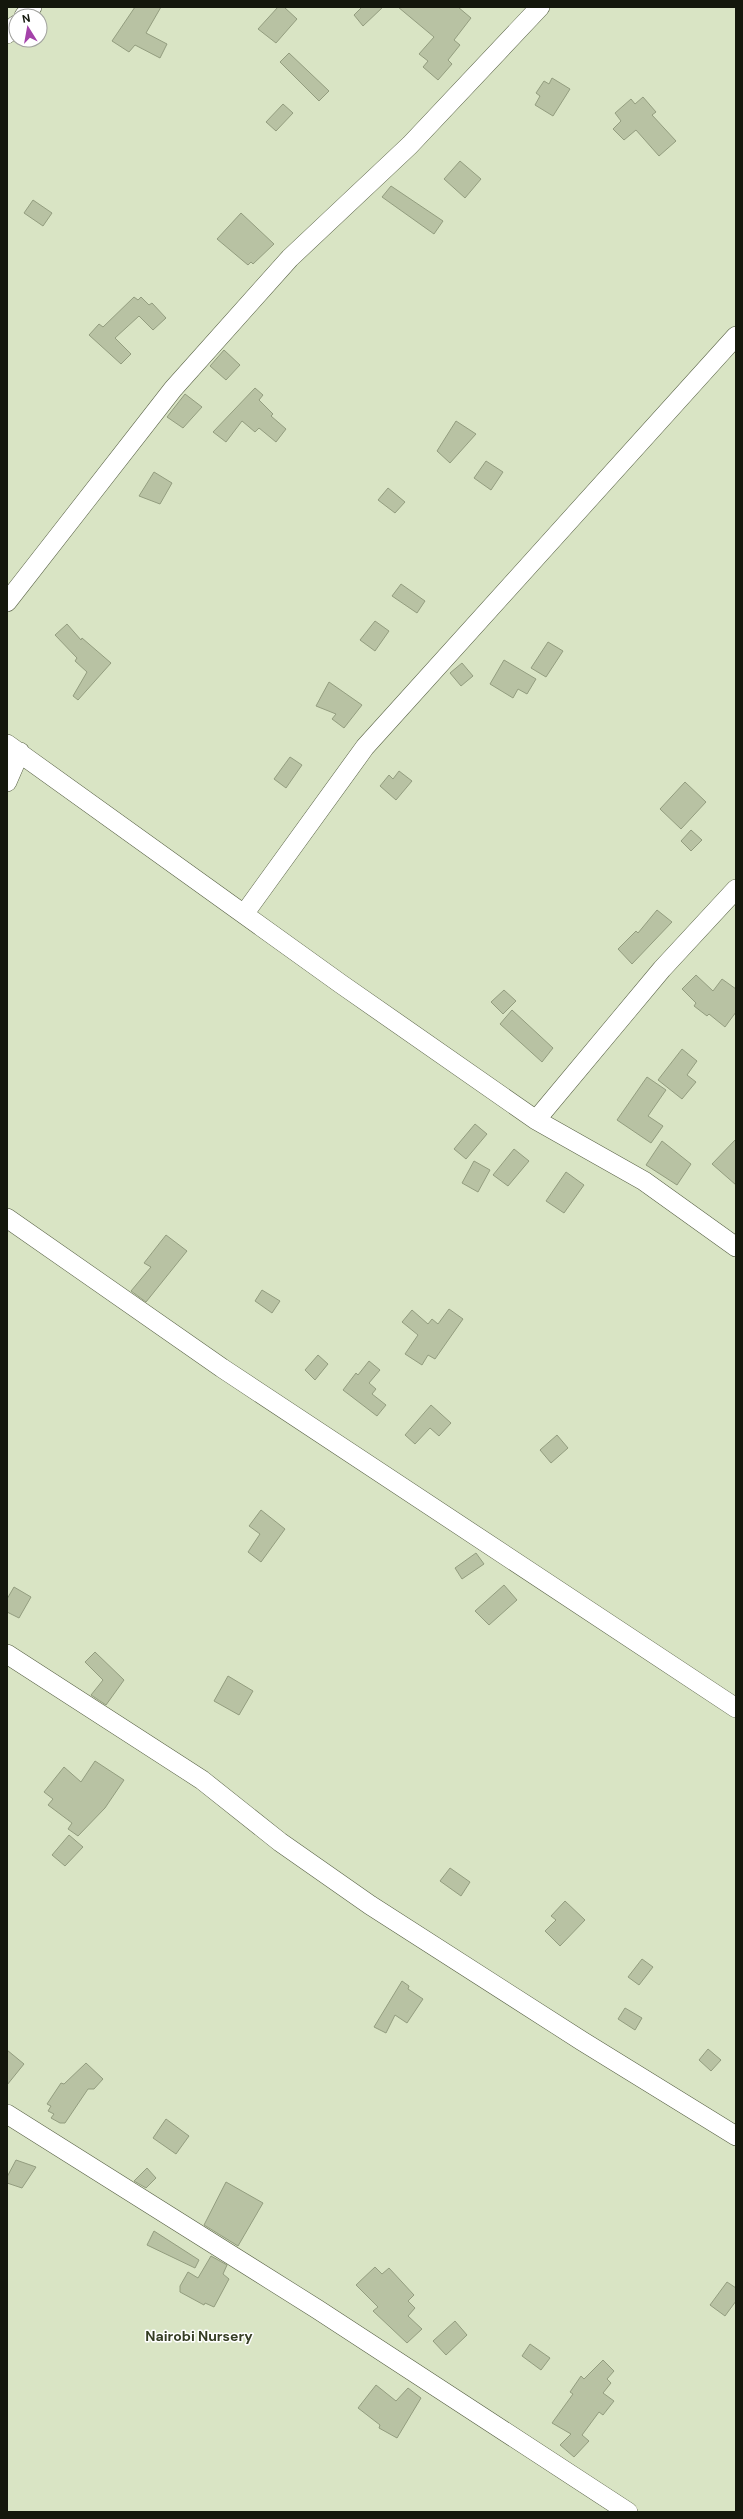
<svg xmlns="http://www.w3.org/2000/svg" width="743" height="2519" font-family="'DM Sans',sans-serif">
<rect width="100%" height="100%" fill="#d9e4c4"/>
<path fill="#b8c2a3" stroke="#939d7f" d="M135 7H161L146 33 167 44 160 58 135 45 129 52 112 41Z
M278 7H284L297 19 276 43 258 29Z
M362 7H383L363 26 354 15Z
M398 7H458L471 18 454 40 460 45 448 60 452 64 438 80 423 67 428 61 419 54 434 37Z
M289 53 329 91 319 101 280 62Z
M552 78 570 89 553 116 535 105 540 96 536 93 544 81 549 84Z
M643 97 656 112 652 115 676 141 659 156 636 130 624 140 613 129 621 121 615 113 631 99 635 104Z
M283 104 293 113 276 131 266 122Z
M460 161 481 179 465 198 444 179Z
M391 186 443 221 434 234 382 197Z
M33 200 52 213 43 226 24 213Z
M241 213 274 244 253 264 251 262 248 265 217 239Z
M134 297 138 300 141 297 149 305 152 303 166 318 153 330 139 316 115 338 131 354 121 364 89 335 99 324 103 327Z
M224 350 240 365 226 380 210 366Z
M255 388 263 395 259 400 273 414 271 416 286 429 276 442 259 428 255 432 242 421 226 442 213 432Z
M185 394 202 407 183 428 167 417Z
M456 421 476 434 450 463 437 451Z
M486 461 503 472 491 490 474 478Z
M154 472 172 483 160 504 139 496Z
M388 488 405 502 395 513 378 500Z
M401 584 425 601 417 613 392 596Z
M375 621 389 631 375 651 360 640Z
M67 624 81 640 82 638 111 663 78 700 73 696 87 672 75 661 77 658 55 635Z
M548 642 563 651 546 677 531 668Z
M504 660 536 679 527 694 518 689 513 698 490 684Z
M462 663 473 676 461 686 450 673Z
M329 682 362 705 344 728 332 719 336 714 316 706Z
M290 757 302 765 286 788 274 779Z
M399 771 412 781 396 800 380 786 389 775 393 779Z
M685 782 706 802 681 829 660 809Z
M691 830 702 840 691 851 681 841Z
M657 910 672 922 632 964 618 949 636 931 638 933Z
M696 975 713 991 722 979 736 989V1012L725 1027 709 1014 707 1016 694 1006 696 1003 682 989Z
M504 990 516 1001 503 1014 491 1002Z
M512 1010 553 1048 542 1062 500 1024Z
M682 1049 697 1061 687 1075 696 1082 682 1099 658 1080Z
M647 1077 666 1090 648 1116 663 1126 651 1143 617 1120Z
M475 1124 487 1134 466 1159 454 1149Z
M736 1139V1185L712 1164Z
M662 1141 691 1164 677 1185 646 1165Z
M514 1149 529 1161 508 1186 493 1175Z
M474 1161 490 1170 478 1192 462 1183Z
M566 1172 584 1185 564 1213 546 1201Z
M166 1235 187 1251 146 1302 131 1291 151 1267 144 1263Z
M262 1290 280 1301 272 1313 255 1301Z
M449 1309 463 1319 435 1359 428 1355 422 1365 405 1354 418 1335 402 1322 412 1310 428 1324 432 1319 438 1324Z
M318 1355 328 1364 315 1380 305 1370Z
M369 1361 380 1370 369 1383 376 1389 372 1394 386 1405 377 1416 343 1390 356 1373 358 1375Z
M431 1405 451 1423 439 1436 430 1428 415 1444 405 1435Z
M557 1435 568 1448 551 1463 540 1450Z
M261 1510 285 1529 261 1562 248 1552 260 1534 249 1526Z
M476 1553 484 1564 462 1579 455 1568Z
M504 1585 517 1600 489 1625 475 1611Z
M14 1587 31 1597 19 1618 7 1612V1599Z
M95 1652 124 1680 106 1705 91 1695 103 1680 85 1662Z
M228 1676 253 1691 239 1715 214 1701Z
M95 1761 124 1780 105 1808 78 1836 68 1829 72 1823 48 1805 53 1799 44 1792 64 1767 81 1782Z
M69 1835 83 1847 65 1866 52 1855Z
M450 1868 470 1882 461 1896 440 1881Z
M565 1901 585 1920 560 1946 545 1931 556 1920 551 1916Z
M642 1959 653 1967 639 1985 628 1977Z
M402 1981 409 1986 408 1989 423 1999 407 2023 395 2015 386 2033 374 2027Z
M625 2008 642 2018 635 2030 618 2019Z
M708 2049 721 2060 711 2071 699 2060Z
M7 2050 24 2064 7 2085Z
M86 2063 103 2079 94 2089H88L65 2123H60L51 2118 54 2114 48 2111 51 2106 47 2104 61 2083 64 2084Z
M166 2119 189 2136 176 2154 153 2138Z
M16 2160 36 2167 22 2188 7 2183V2177Z
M147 2168 156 2178 146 2188 134 2181Z
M226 2182 263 2203 238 2246 204 2225Z
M154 2231 199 2260 195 2268 147 2245Z
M211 2256 227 2265 223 2274 229 2279 214 2307 205 2303 204 2305 180 2292V2286L188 2272 198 2278Z
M375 2267 382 2274 389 2268 414 2295 408 2301 415 2308 408 2316 422 2329 407 2343 373 2311 378 2307 356 2285Z
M727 2282 736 2288V2301L725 2316 710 2305Z
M455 2321 467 2335 446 2355 433 2341Z
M530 2344 550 2358 541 2370 522 2356Z
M603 2360 614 2371 607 2379 611 2383 603 2393 614 2401 603 2415 599 2412 582 2435 589 2441 574 2457 560 2445 571 2434 552 2423 573 2394 570 2392 581 2376 584 2379Z
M376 2385 396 2401 408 2388 421 2398 397 2438 379 2428 380 2425 358 2408Z"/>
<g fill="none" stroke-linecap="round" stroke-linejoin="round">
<defs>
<path id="minor" d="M24 16 32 7
M7 34 16 25
M7 602 173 389 290 258 410 145 540 7
M7 744 341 984 536 1120 644 1181 736 1247
M7 782 20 752
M244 914 365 747 736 336
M536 1120 662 969 736 889
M7 1218 222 1368 736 1708
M7 1654 202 1780 280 1842 370 1905 582 2041 736 2136
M7 2114 317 2309 628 2512"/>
</defs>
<use href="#minor" stroke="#596246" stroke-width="20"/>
<use href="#minor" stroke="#fff" stroke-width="19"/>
</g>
<g text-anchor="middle" stroke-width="3" stroke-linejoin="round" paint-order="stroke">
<g font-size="14" font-weight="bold" fill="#353d23" stroke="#fff">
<text x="199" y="2341">Nairobi Nursery</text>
</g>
</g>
<rect width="743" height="2519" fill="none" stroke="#14170c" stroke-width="16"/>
<g transform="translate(28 28) rotate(349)"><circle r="19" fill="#ffffff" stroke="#a1a29e"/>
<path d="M0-3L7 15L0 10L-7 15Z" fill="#a442a9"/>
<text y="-6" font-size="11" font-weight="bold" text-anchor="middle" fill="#14170c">N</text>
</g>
</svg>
